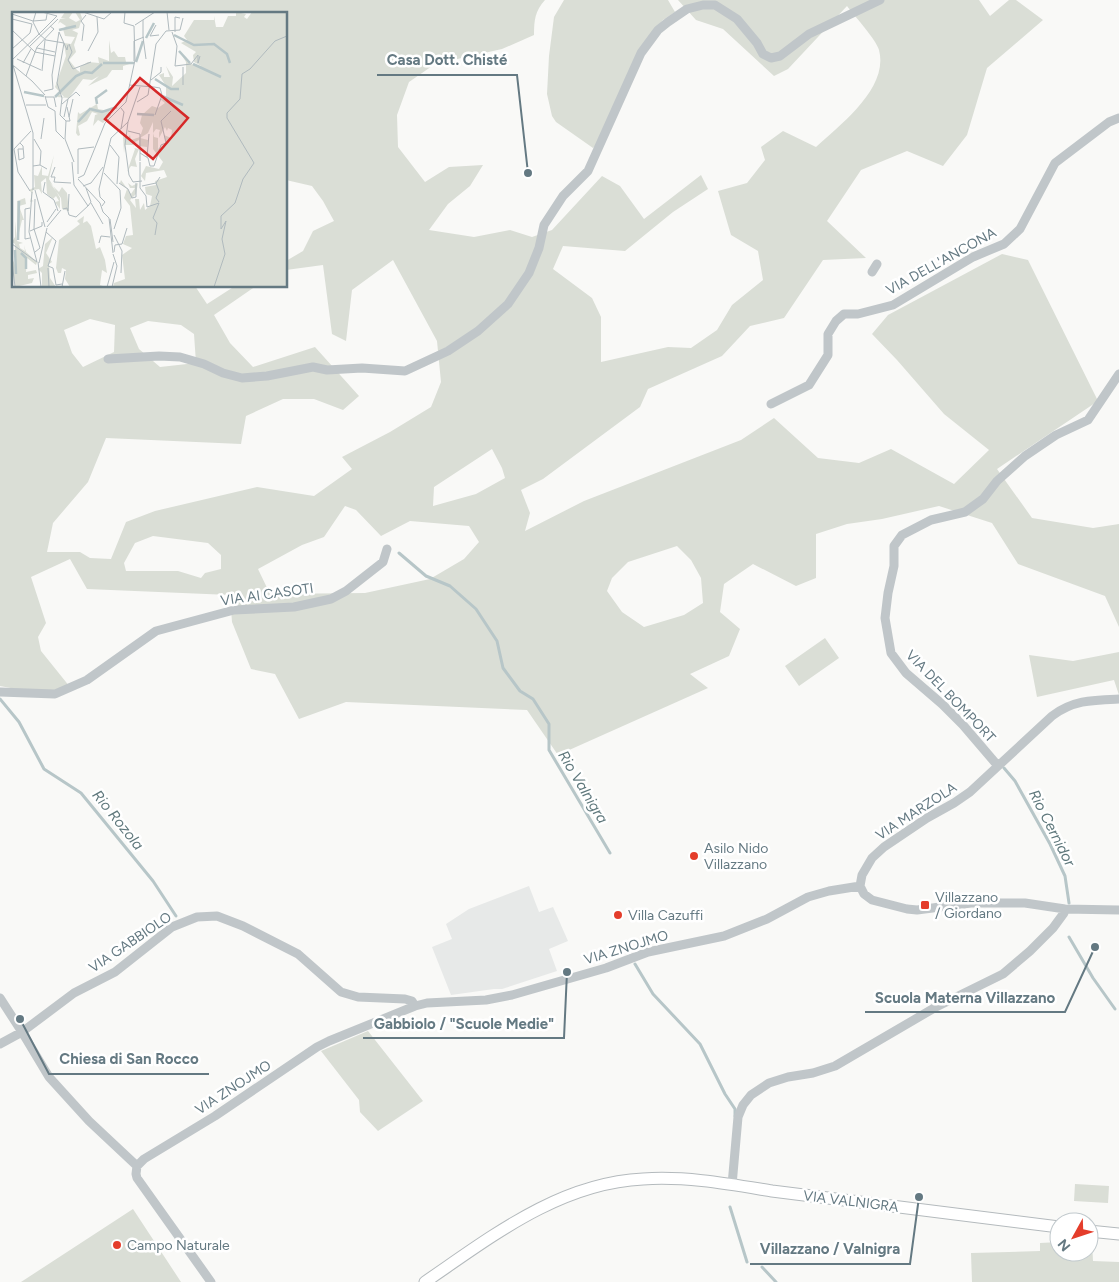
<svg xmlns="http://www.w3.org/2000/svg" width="1119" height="1282" font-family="Figtree,sans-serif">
<rect width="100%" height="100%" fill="#f9f9f7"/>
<path fill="#e7e9e8" d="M529 886 539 912 553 907 568 941 549 949 557 971 502 989H494L451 995 432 947 452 939 446 924 469 909Z"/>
<path fill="#daded6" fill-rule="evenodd" d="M0 0H545C535 11 534 20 534 35L502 49 435 64 409 82 397 115 398 147 425 182 449 167 483 165 470 186 448 204 429 230 474 237 510 230 532 237 552 230 602 176 620 186 644 219 701 175 708 189 673 212 625 251 563 246 553 269 592 298 601 317V362L668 347 691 348 717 330 732 305 763 280 758 251 731 235 718 191 747 183 765 160 761 147 783 131 816 147C841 124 889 88 879 50 877 41 854 15 847 6L788 69 774 76 723 29 696 20 678 0H979L990 16 1009 0H1016L1043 20 987 68 967 135 943 166 907 151 861 170 827 221 866 258 823 260 784 318 750 326 722 356 648 389 640 407 543 479 521 490 530 513 525 531 584 501 741 440 774 418 818 458 859 463 891 449 954 484 989 450 944 414 897 360 872 334 888 315 1002 254 1028 260 1098 401 997 469 1032 518 1093 528 1119 524V627L1105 596 1018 564 992 523 939 506 882 519 847 524 816 534V578L796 586 753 564 724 584 720 612 740 629 729 656 690 674 708 688 558 755 527 710 346 702 299 719 275 674 251 669 232 622 230 595 87 589 70 559 31 577 46 623 38 637 41 651 70 687 54 696 0 686ZM14 14H286V180L312 186 323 201 334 221 313 231 303 251 286 261V270L323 265 332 334 346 341 352 290 393 260 437 341 441 382 431 407 390 432 342 457 352 469 314 496 257 487 155 511 126 522 111 559 90 558 80 552H47L53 523 88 482 106 438 241 444 246 416 283 399H314L343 410 359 396 315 347 253 367 230 343 214 315 256 286H235L207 304 195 286H14ZM90 319 115 325 114 352 83 367 72 353 64 330ZM148 321 181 325 194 334 196 363 160 367 139 349 130 328ZM492 449 502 468 505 478 476 494 433 506 434 487ZM345 506 356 510 381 536 410 521 469 526 479 542 464 559 430 579 365 593 270 594 258 569 302 545 324 537ZM153 536 208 543 221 555V569L205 573 201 578 178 571H126L124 563 135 543ZM677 546 691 560 701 578 703 603 684 615 644 627 622 612 607 591 612 578 628 562Z
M564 0H668L675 12 663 20 654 30 598 143 593 148 556 122 552 116 547 94 549 56 554 17Z
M825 638 839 658 799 686 785 666Z
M1119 652V695L1114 680 1037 697 1029 655 1073 661Z
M368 1031 423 1101 378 1131 360 1112 359 1100 321 1051Z
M1075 1184 1109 1186 1108 1203 1074 1201Z
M133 1209 181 1282H21Z
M1059 1242V1252H1089V1242H1092L1093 1261 1119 1262V1282H972L971 1253 1040 1251V1243Z"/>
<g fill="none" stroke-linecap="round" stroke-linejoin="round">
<path stroke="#b7c6c8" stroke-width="3" d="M399 553 426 576 450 586 476 609 497 641 503 668 520 691 533 699 549 724V750L610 853
M0 699 19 722 44 769 81 793 153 881 176 916
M1004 768 1015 781 1050 844 1065 876 1069 903
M1069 937 1093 978 1115 1009
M635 964 653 994 700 1044 725 1094 735 1109V1116
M730 1207 747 1262
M762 1267 776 1282"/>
<defs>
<path id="major" d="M1089 1231 1119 1234
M425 1282C491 1237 559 1183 643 1179 686 1176 729 1184 772 1191L1059 1227"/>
</defs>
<use href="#major" stroke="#b4babd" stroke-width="13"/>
<path stroke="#c0c6c9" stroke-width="9" d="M872 272 877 264
M108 359 159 356 180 357 204 364 223 373 242 378 267 376 313 367 327 370 362 368 405 371 448 351 478 331 508 304 529 273 539 248 544 225 563 196 588 171 641 53 658 30 668 22 687 9 703 5H715L737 19 757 43 763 54 771 58 780 56 809 34 880 0
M771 404 809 385 828 355V334L836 321 844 314H858L893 305 973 257 1004 244 1020 229 1055 163 1109 122 1119 118
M0 692 55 694 87 680 156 631 234 610 294 607 331 599 346 591 383 562 387 549
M1119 699C1093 700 1073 700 1052 716L970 792 954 803 927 818 884 847 872 858 862 875 860 886 864 894 872 900 907 909 917 910 971 903H1025L1065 909 1119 910
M998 766 963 725 942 704 906 673 891 653 885 618 888 593 894 566V546L902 535 931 520 965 512 983 499 997 481 1025 456 1056 435 1088 420 1119 374
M0 998 22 1032 49 1077 89 1121 137 1166
M0 1044 22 1032 74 993 115 972 172 927 197 917 217 916 243 926 298 954 341 992 358 997 405 999 412 1001 415 1006
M137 1166 144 1159 215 1116 317 1047 329 1041 415 1006 427 1003 486 1000 512 995 606 968 648 952 724 936 767 919 808 897 829 891 860 886
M137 1166 136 1174 137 1178 211 1282
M732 1185 738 1117 743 1105 751 1095 769 1083 788 1077 813 1073 835 1066 936 1007 1003 974 1030 951 1053 928 1064 913 1065 909"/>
<use href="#major" stroke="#fff" stroke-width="11"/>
</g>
<g fill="#e43d2b" stroke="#fff" stroke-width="2">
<circle cx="694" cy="856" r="5"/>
<rect x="920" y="900" width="10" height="10" rx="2.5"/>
<circle cx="618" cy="915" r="5"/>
<circle cx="117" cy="1245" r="5"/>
</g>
<g text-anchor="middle" stroke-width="5" stroke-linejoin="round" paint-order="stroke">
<g font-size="14" fill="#647982" stroke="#fff">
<text transform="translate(941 261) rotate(-29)" y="5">VIA DELL'ANCONA</text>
<text transform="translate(267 594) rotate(-8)" y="5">VIA AI CASOTI</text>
<text transform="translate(951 696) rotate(46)" y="5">VIA DEL BOMPORT</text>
<text transform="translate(916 811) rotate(-33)" y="5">VIA MARZOLA</text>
<text transform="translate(130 942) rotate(-34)" y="5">VIA GABBIOLO</text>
<text transform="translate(626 947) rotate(-17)" y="5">VIA ZNOJMO</text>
<text transform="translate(233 1087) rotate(-33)" y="5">VIA ZNOJMO</text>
<text transform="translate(851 1201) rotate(7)" y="5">VIA VALNIGRA</text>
</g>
<g font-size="14" fill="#647982" stroke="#fff" text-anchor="start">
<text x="704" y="853">Asilo Nido<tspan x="704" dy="16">Villazzano</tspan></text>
<text x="935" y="902">Villazzano<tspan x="935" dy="16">/ Giordano</tspan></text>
<text x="628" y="920">Villa Cazuffi</text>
<text x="127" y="1250">Campo Naturale</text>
</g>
<g font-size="15" font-style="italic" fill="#5f787c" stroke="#fff">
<text transform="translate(583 787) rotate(59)" y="5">Rio Valnigra</text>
<text transform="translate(118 820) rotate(51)" y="5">Rio Rozola</text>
<text transform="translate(1052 828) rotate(63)" y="5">Rio Cernidor</text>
</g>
</g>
<g transform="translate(12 12)">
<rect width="275" height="275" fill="#f9f9f7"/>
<path d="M53 0H61L57 6 64 10 68 8 63 0H68L70 6 67 16 60 18 66 21 62 33 64 40 57 48 65 58 68 60V55L76 50 87 51 86 45 97 49V28L99 41 102 39 106 45H113L114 50 121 51 111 54V58H100L95 65 76 74 87 64 80 68 71 67 57 86 45 85 47 82 51 85H52L43 75 54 44 52 31 59 32 63 25 53 24 51 17 54 14 48 10 46 12 48 7 54 6H49ZM224 0 234 2 232 5 235 7 240 0H275V275H101L102 271 113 267 110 243 120 236 111 232 114 224 121 223 118 194 112 186 115 177 108 171 109 168 119 182 123 176H118L116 171 120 174 126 171 124 182 118 188 124 196 123 187H127L128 198 132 191 133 198 138 194 140 184 134 182 133 175 144 173 143 169 155 165 152 158 134 161 133 169 129 164 134 154 147 157 151 150 141 137V110L136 121 128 126 136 128 135 135 127 134V128L121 131 122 136 127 137 123 147 125 155 119 154 115 160 123 137 122 136 121 133H113L112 141 111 124 116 126 118 123 119 128 128 125 131 116 128 111 130 103 140 94 146 96 153 91 148 87 154 86V74L147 63 152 61V65H158L154 54 161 65 160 74 174 61V50L167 39 179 52 189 54 182 50 181 43 184 40 169 31 175 28 172 24 182 8H202V4L204 15H211L216 4H224ZM153 115 155 119 156 116 160 118 159 126 152 123 154 131 146 137V126L142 125 141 121 144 117 148 118 147 121V126ZM85 92 86 97 97 99 99 103 91 111 86 108 81 114 83 103 86 102 80 100 75 109 66 114 68 123 66 124 64 121 66 100 68 102ZM42 143 37 167 48 186V197L43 190 47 189 44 184 41 187 35 182 34 166 29 170 30 182 27 177 21 178 19 188 22 189 18 190 20 181 17 178 23 175 22 163 26 164 30 154V163L36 164ZM38 171 47 180 50 175 55 181 57 199 50 197 49 186ZM13 186 14 192 7 194 12 208H10L5 229 11 231 7 232 8 236 13 239 12 233 14 240 25 250 24 253 15 246 14 260 24 258 25 261 16 263V267L22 266 20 271 3 275 0 246 3 253V232L0 230 3 225V209L5 229V189ZM72 204 71 211 75 209 79 214 84 237 88 235 93 248 95 261 90 258 88 273 94 275H58L53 267 54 258 50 256 49 261H46L44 256 47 228 68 212 65 209ZM41 225 34 241 40 250 37 252 38 266 44 275H30V261L26 257 31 254 33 232Z" fill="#daded6" fill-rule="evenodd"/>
<path fill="none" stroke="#b7c6c8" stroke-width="2.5" d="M47 18 64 14M162 23 182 33 202 32 215 42 218 51M134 26 142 11M167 39 178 51M124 50 131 29M91 51H122M181 52 209 65M143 67 159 77H167M12 80 32 84M150 84 171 93M43 85 64 64 73 60 80 61 90 52M85 92 84 86 95 78M125 102 142 103M66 110 78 97 90 100 105 95M6 228 7 189M3 238 4 262M9 241 14 246V257"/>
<path fill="none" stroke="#b0babe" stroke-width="1" d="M24 0 21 10 27 22 34 28 52 31 45 71 50 86 48 103 54 109 53 127 62 150M71 0 92 7 100 0M113 0 112 11 122 14M155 0 157 18M0 2 21 9M0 7 20 12M21 9 34 8 35 2M123 13 143 0M144 13 138 24 147 23M0 18 23 40 43 44M160 20 165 34 163 54 179 52 186 43V51L188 44M163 20V5L168 6M27 22 45 4 30 0M131 25 134 47M131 25V8M70 29 72 13 69 9 74 3M57 32 60 40 56 48 61 57 79 50M144 32 154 19 168 18 171 6M17 35 46 7M25 36 43 40M0 37 18 21 20 12M76 39 86 20 85 5M5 47 29 58M0 48 27 22M122 49V29L132 25M11 51 19 37M1 53 21 121V178M2 54 20 69M30 59 33 28M40 63 47 20 55 38 56 33M14 64 25 35 42 17 38 14M139 68 149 60V55M20 69 33 83M117 73 142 75M171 73V55M142 75 148 76 150 83 143 103M32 79 41 77 40 63M33 84 36 95 43 99 44 119 52 127M33 85H42L44 95M125 90 136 83 144 32M50 92 64 80 68 84M14 93H34M52 105 56 87M57 105 61 87M54 109H58L55 95M116 110 113 133 117 163 121 170 130 169M116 110 128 75M109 117 112 100 109 96M116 119 128 122V149M99 126 116 110M22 127 29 139 28 153M29 127 32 106M98 133 107 145 105 172M2 137 6 160 18 179M2 137 19 119M128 141 136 146 138 154H142L149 133 154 131 149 109 159 99M135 145 137 122M7 148 12 146 11 134 8 131M7 148 6 137H11M60 150 62 173 76 194M128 150V176L134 184 135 195 147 191 141 206 145 211 143 223M21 154 28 153 35 157M43 155 39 165H43L42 170 59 171M92 161 108 178 109 196 102 217M66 162V137L82 135M66 166 72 163 93 111 114 90 123 48 122 14M66 167 88 191 91 200 97 206 101 241M33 170 31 180 42 188 46 199M107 171 116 177 120 186 124 185V171M144 171 147 179 144 186 147 190M71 174 79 171 91 155M130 174 144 171 148 165M74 176 79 190 76 194M23 178 33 215M20 180 17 220 25 250M79 191 91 212M90 194 93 190 88 185 87 177 99 126M18 196 13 197V227L18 226M51 197 55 196 57 203 64 205 77 193M56 199 57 182M98 207 101 230M35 210 44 197M35 215 49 198M18 219 30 214V210M34 220 44 229 36 254 41 256 44 273 50 272M102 223 110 239 109 261M87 231 89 224 98 225M0 232 25 250M23 240 28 236 22 217 23 187M102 240 103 233 110 232 115 216M0 249 3 275M26 250 29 275M27 251 35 216M36 256 37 275M50 275 53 259M95 275 102 250M100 275 105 254 101 242M202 275 213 242 210 227 214 209 209 217V204L223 191 231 167 242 151 215 106V101L228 87 230 62 238 57 263 29 275 24"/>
<path fill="#d62828" fill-opacity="0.15" stroke="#d62828" stroke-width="2.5" d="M128 66 176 106 141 147 93 107Z"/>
<rect width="275" height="275" fill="none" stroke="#647982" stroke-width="2.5"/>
</g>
<path fill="none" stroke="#647982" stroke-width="2" d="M528 173L517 75H377M1095 947L1065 1012H865M567 972L564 1038H363M20 1019L49 1074H209M919 1197L910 1264H750"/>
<g fill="#647982" stroke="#fff" stroke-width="2">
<circle cx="528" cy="173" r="5"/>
<circle cx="1095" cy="947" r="5"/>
<circle cx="567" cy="972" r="5"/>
<circle cx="20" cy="1019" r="5"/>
<circle cx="919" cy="1197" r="5"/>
</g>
<g font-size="15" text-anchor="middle" font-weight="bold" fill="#647982" stroke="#fff" stroke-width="5" stroke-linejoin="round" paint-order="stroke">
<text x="447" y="65">Casa Dott. Chisté</text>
<text x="965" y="1003">Scuola Materna Villazzano</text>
<text x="464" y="1029">Gabbiolo / "Scuole Medie"</text>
<text x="129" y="1064">Chiesa di San Rocco</text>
<text x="830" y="1254">Villazzano / Valnigra</text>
</g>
<g transform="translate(1074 1237) rotate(230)"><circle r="24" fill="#ffffff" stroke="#c1c9cd"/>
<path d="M0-4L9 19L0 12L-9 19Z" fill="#e43d2b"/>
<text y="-8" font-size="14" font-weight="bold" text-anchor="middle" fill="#647982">N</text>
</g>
</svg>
